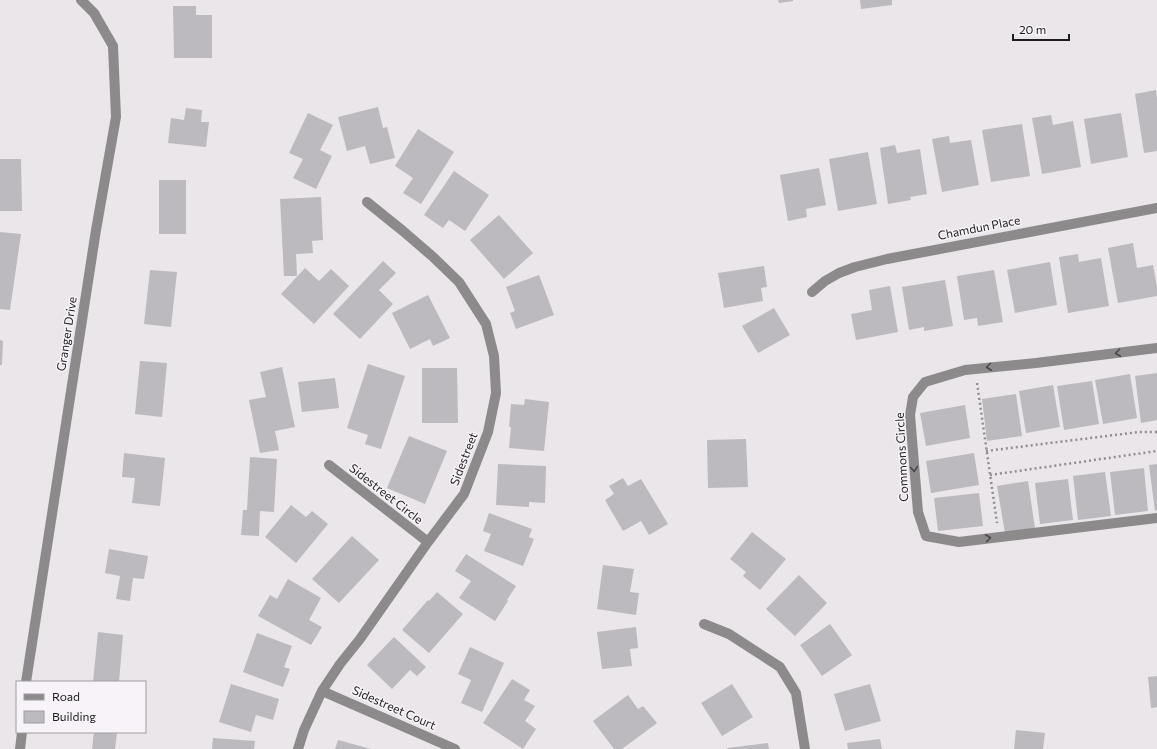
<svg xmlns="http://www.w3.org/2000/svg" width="1157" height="749" font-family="Commissioner,sans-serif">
<rect width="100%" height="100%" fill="#eae6ea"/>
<path fill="#bcbabf" d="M778 0H793V1L779 3Z
M860 0H892V5L861 9Z
M173 6H196V15H212V58H174Z
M1156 90 1157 99V151L1144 153 1135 94Z
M378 107 383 128 387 127 395 158 370 164 365 146 347 151 338 117Z
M186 108 202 110 201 122H209L206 147 168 143 171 118 184 120Z
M308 113 333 125 320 150 332 156 316 189 293 178 303 159 289 153Z
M1121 113 1128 157 1091 164 1084 119Z
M1051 115 1053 125 1073 121 1081 167 1042 174 1032 118Z
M1022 124 1030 176 991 182 982 130Z
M418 129 454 152 421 204 403 193 413 178 395 166Z
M949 136 950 143 971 140 979 185 942 192 932 139Z
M895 145 897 153 920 149 927 194 910 197 911 200 888 204 880 148Z
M868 152 877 204 838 211 829 159Z
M0 159H21L22 211H0Z
M819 168 826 205 806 209 807 217 788 221 780 175Z
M454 171 489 195 465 231 449 220 443 228 424 215Z
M159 180H186V234H159Z
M321 197 323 240 312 241 313 253 296 254 297 276H284L280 199Z
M499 215 533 253 504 279 470 240Z
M0 232 21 234 10 310 0 309Z
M1133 243 1137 268 1153 265 1157 287V296L1118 303 1108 248Z
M1078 254 1079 262 1101 258 1109 306 1068 313 1059 257Z
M383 261 396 273 379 290 393 304 360 339 333 314Z
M1050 262 1057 305 1015 313 1007 270Z
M764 266 767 287 761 288 763 301 724 308 718 273Z
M305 268 319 281 331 269 349 286 314 324 281 294Z
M150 270 177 272 171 327 144 324Z
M994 270 1003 322 978 326 977 318 964 320 957 276Z
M539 275 554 315 516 329 510 313 515 311 506 287Z
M945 280 953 326 924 331V327L909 330 902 287Z
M890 286 898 332 856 340 851 314 872 310 869 290Z
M428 295 450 338 433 346 430 339 410 349 392 313Z
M774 308 790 335 758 353 742 326Z
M0 340 3 341 2 365H0Z
M140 361 167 363 162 417 135 414Z
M368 364 405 376 381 449 365 444 368 435 347 428Z
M282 367 295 427 275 431 279 450 260 453 249 400 266 397 260 372Z
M422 368H457L458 423H422Z
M1157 373V420L1141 423 1135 376Z
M1130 374 1137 418 1103 424 1095 380Z
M335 378 339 408 302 412 298 382Z
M1092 381 1099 424 1064 430 1057 386Z
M1053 385 1060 427 1026 433 1019 391Z
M1016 394 1022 436 987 441 982 399Z
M525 399 549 402 544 451 509 448 511 427H509L511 404 524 405Z
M965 405 970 438 926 446 920 413Z
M409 436 447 451 425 504 387 488Z
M746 439 748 487 708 488 707 440Z
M124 453 165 458 160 506 132 503 135 478 122 477Z
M974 453 979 485 931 493 926 461Z
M250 457 277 459 274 512 260 511 259 536 241 535 243 510H247Z
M498 464 546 466 545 503 529 502V507L496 505Z
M1157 464V510L1155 511 1149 465Z
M1144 468 1148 511 1115 515 1110 472Z
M1105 472 1111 516 1078 520 1073 476Z
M623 478 628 486 641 479 668 524 649 535 641 521 623 531 605 500 614 494 609 486Z
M1068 479 1073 520 1040 524 1035 483Z
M1028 481 1035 528 1005 533 997 486Z
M979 493 983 526 938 531 934 498Z
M291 505 306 517 312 511 328 524 296 563 265 537Z
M489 513 532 529 529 537 534 539 523 566 484 551 491 534 483 531Z
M752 532 786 559 760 590 743 576 746 572 730 559Z
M352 536 379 560 339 603 312 579Z
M109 549 148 556 144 579 133 578 130 601 116 599 120 576 105 573Z
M466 554 516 586 507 600 508 601 495 621 459 598 471 581 455 571Z
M603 565 634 569 630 592 639 593 636 615 597 609Z
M799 575 827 603 795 636 766 609Z
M288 579 321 598 309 620 322 627 311 645 258 616 270 595 277 599Z
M437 592 463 614 429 653 402 630 428 600 429 601Z
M830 624 852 655 822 676 800 645Z
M636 627 638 648 630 649 632 666 602 669 597 632Z
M98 632 123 635 119 682H93Z
M257 633 292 646 284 667 290 669 283 687 243 672Z
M394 637 426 667 417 676 410 670 392 689 367 665Z
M470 647 504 663 482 712 461 703 471 680 458 674Z
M1157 676V707L1151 708 1148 677Z
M512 679 530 690 524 700 535 706 525 721 536 729 523 749 483 723Z
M231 684 279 699 273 720 256 715 251 732 219 722Z
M732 684 753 717 722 736 701 703Z
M870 684 881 721 845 731 834 694Z
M628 695 638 709 643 706 657 723 622 749H614L593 721Z
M1016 730 1045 733 1043 749H1014Z
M94 732 117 733 115 749H92Z
M213 738 255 741 254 749H212Z
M880 739 882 749H848L847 743Z
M338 740 371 749H335Z
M768 743 769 749H727V748Z"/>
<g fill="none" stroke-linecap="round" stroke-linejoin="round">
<path stroke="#918e91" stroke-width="2.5" stroke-dasharray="2 3" stroke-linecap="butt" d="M977 383 997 523
M986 451 1139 432H1157
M990 475 1157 451"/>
<path stroke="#8d8a8c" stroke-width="10" d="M812 292 825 281 839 273 855 267 887 259 1157 208
M1157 348 1036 363 965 370 925 382 913 397 910 415 918 512 926 536 959 542 1157 518
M329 465 428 542
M704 624 729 634 780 667 796 693 805 749
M26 682 96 230 116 117 113 46 94 13 81 0
M322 691 455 749
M20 749 22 732
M298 749 304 730 322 691 340 664 360 639 428 542 464 494 488 432 496 393 494 356 486 324 459 282 432 256 403 231 367 202"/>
</g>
<defs><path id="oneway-chevron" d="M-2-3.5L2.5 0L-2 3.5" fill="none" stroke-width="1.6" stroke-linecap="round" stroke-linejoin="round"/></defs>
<g stroke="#4a494a">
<use href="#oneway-chevron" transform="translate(1118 353) rotate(173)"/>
<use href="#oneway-chevron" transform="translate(989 367) rotate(173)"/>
<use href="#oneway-chevron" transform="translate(914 469) rotate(85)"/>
<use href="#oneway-chevron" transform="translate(988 538) rotate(-7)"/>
</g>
<g text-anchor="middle" stroke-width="3" stroke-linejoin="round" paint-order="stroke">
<g font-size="12" fill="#1e1d1e" stroke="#f7f3f8">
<text transform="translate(979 228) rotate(-11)" y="4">Chamdun Place</text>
<text transform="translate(67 334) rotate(-81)" y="4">Granger Drive</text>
<text transform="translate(902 457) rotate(-93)" y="4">Commons Circle</text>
<text transform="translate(464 459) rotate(-69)" y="4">Sidestreet</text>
<text transform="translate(386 494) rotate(38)" y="4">Sidestreet Circle</text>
<text transform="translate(394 708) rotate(24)" y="4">Sidestreet Court</text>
</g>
</g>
<rect x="16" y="681" width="130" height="52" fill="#f7f3f8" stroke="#a09da1"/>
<rect x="24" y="694" width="20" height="6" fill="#8d8a8c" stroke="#a09da1"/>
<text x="52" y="701" font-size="12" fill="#1e1d1e">Road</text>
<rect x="24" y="711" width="20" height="12" fill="#bcbabf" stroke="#a09da1"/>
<text x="52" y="721" font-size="12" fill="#1e1d1e">Building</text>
<path d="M1013 34v6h56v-6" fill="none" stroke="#1e1d1e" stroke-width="2"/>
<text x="1019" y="34" font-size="12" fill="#1e1d1e" stroke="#f7f3f8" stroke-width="3" paint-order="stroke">20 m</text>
</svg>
